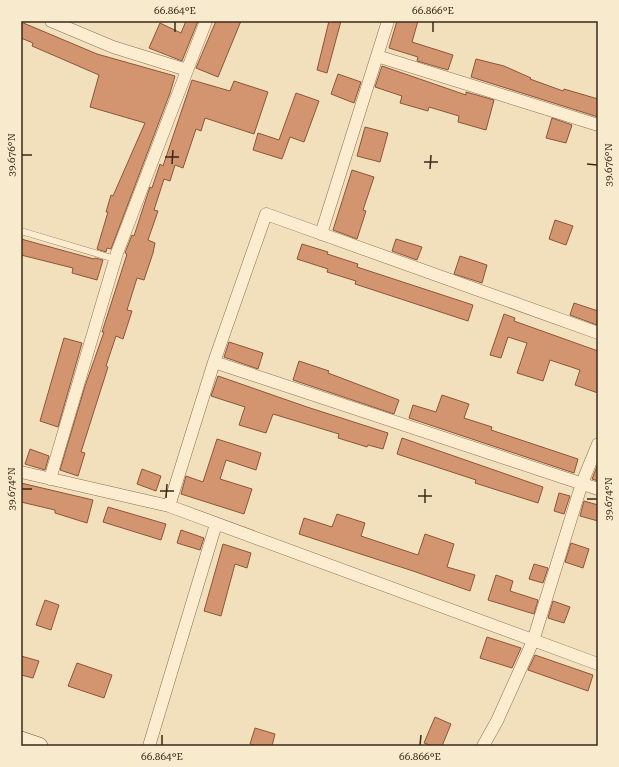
<svg xmlns="http://www.w3.org/2000/svg" width="619" height="767" font-family="'Roboto Serif',serif">
<rect width="100%" height="100%" fill="#f2e0bd"/>
<path fill="#d3956f" stroke="#8c5638" d="M186 21H198L182 61 149 48 160 23 181 33Z
M216 21H241L218 77 196 68Z
M329 21H341L327 73 317 70Z
M397 21H418L412 42 453 55 448 70 417 61 418 57 389 48Z
M21 22 97 54 175 76 170 93 111 249 107 248 106 252 97 249 108 212H106L111 195 113 196 145 123 90 107 99 75 32 46 33 43 21 38Z
M476 59 504 66 531 78 530 79 563 91 564 89 598 99V117L471 77Z
M382 66 466 95V92L494 100 486 130 458 122 459 116 429 107 428 111 400 103 402 96 375 87Z
M338 74 361 82 354 103 331 94Z
M192 80 230 91 234 81 268 92 254 134 205 118 201 131 196 129 183 168 175 165 170 181 164 179 154 210 158 211 148 240 155 243 153 253 144 280 137 278 127 310 132 311 123 339 116 336 106 366 108 367 81 452 85 453 78 476 60 470 85 386 104 332H102L121 273 127 254 125 253 132 235 134 236 146 199 150 187 152 188 160 164 163 166Z
M296 93 319 101 304 142 290 137 282 159 253 150 258 133 279 140Z
M552 118 572 125 566 143 546 138Z
M365 127 388 133 380 162 357 156Z
M352 170 374 177 363 210 366 211 357 239 333 230Z
M555 220 573 226 566 245 549 239Z
M21 239 94 259 95 258 103 260 97 280 72 273 73 268 21 255Z
M396 239 422 247 417 260 392 251Z
M302 244 328 252 327 254 358 264 357 267 473 305 468 321 355 284 356 281 327 272 328 269 297 259Z
M460 256 487 265 482 283 454 274Z
M574 303 598 311 597 325 570 315Z
M504 314 515 318 514 321 598 351V393L575 385 580 370 550 360 543 381 517 373 527 343 508 337 501 358 490 355Z
M64 338 82 343 58 427 40 421Z
M229 342 263 353 258 369 224 357Z
M299 361 329 371 328 373 399 400 394 414 293 380Z
M218 376 307 407 388 433 383 449 368 445 367 447 338 438 339 434 273 414 266 433 239 425 245 407 211 396Z
M442 395 469 404 464 418 492 427 491 430 578 459 574 473 409 418 413 405 436 412Z
M402 438 543 487 538 503 475 483 476 480 397 454Z
M217 439 261 453 256 470 226 460 220 479 252 489 244 514 181 494 186 476 203 482Z
M30 449 49 456 45 470 25 464Z
M598 464V481L592 479Z
M142 469 161 476 156 491 137 484Z
M21 483 93 500 87 523 55 513V510L21 502Z
M559 493 570 496 564 514 554 511Z
M584 501 598 505V521L580 516Z
M108 507 166 524 161 540 103 522Z
M337 514 365 523 361 536 418 555 425 534 454 544 447 567 475 575 470 591 413 571 299 534 304 518 332 527Z
M181 530 204 538 200 550 177 543Z
M571 543 589 549 583 568 565 562Z
M223 544 251 553 247 568 235 564 221 616 204 611Z
M534 564 548 568 543 583 529 579Z
M496 575 513 581 510 591 538 600 534 614 488 600Z
M45 600 59 605 51 630 36 625Z
M553 601 570 607 564 623 548 618Z
M487 637 521 648 512 668 480 658Z
M535 655 593 675 588 691 528 670Z
M21 656 39 661 33 678 21 675Z
M77 663 112 675 104 698 68 686Z
M435 717 451 724 442 746H433L424 743Z
M255 728 275 734 272 746H257L250 744Z"/>
<g fill="none" stroke-linecap="round" stroke-linejoin="round">
<defs>
<path id="lane" d="M21 231 115 259"/>
<path id="street" d="M51 21 113 47 187 70
M377 56 598 125
M321 234 388 21
M214 362 598 489
M21 472 169 506 598 664
M50 479 117 253 206 21
M169 506 214 362 266 214 598 333
M149 746 216 524
M483 746 497 721 533 641 582 483 598 444"/>
<path id="secondary" d="M21 740 39 746"/>
</defs>
<use href="#lane" stroke="#8b6f54" stroke-width="7"/>
<use href="#street" stroke="#8b6f54" stroke-width="13"/>
<use href="#secondary" stroke="#6c5038" stroke-width="18"/>
<use href="#lane" stroke="#fcedd0" stroke-width="6"/>
<use href="#street" stroke="#fcedd0" stroke-width="12"/>
<use href="#secondary" stroke="#fcedd0" stroke-width="17"/>
</g>
<path fill="none" stroke="#39281a" stroke-width="1.5" d="M175 32V22M433 32V22M22 155H32M165 157H179M424 162H438M172 164 173 150M587 164 597 165M430 169 431 155M22 489H32M160 491H174M418 496H432M166 498 167 484M587 499H597M425 503V489M162 745V735M420 745 421 735"/>
<rect width="619" height="767" fill="none" stroke="#f8eacd" stroke-width="44"/>
<rect x="22" y="22" width="575" height="723" fill="none" stroke="#39281a" stroke-width="1.5"/>
<g font-size="10" text-anchor="middle" fill="#39281a">
<text x="175" y="14">66.864°E</text>
<text x="433" y="14">66.866°E</text>
<text transform="translate(11 155) rotate(-90)" y="4">39.676°N</text>
<text transform="translate(608 165) rotate(-90)" y="4">39.676°N</text>
<text transform="translate(11 489) rotate(-90)" y="4">39.674°N</text>
<text transform="translate(608 499) rotate(-90)" y="4">39.674°N</text>
<text x="162" y="760">66.864°E</text>
<text x="420" y="760">66.866°E</text>
</g>
</svg>
